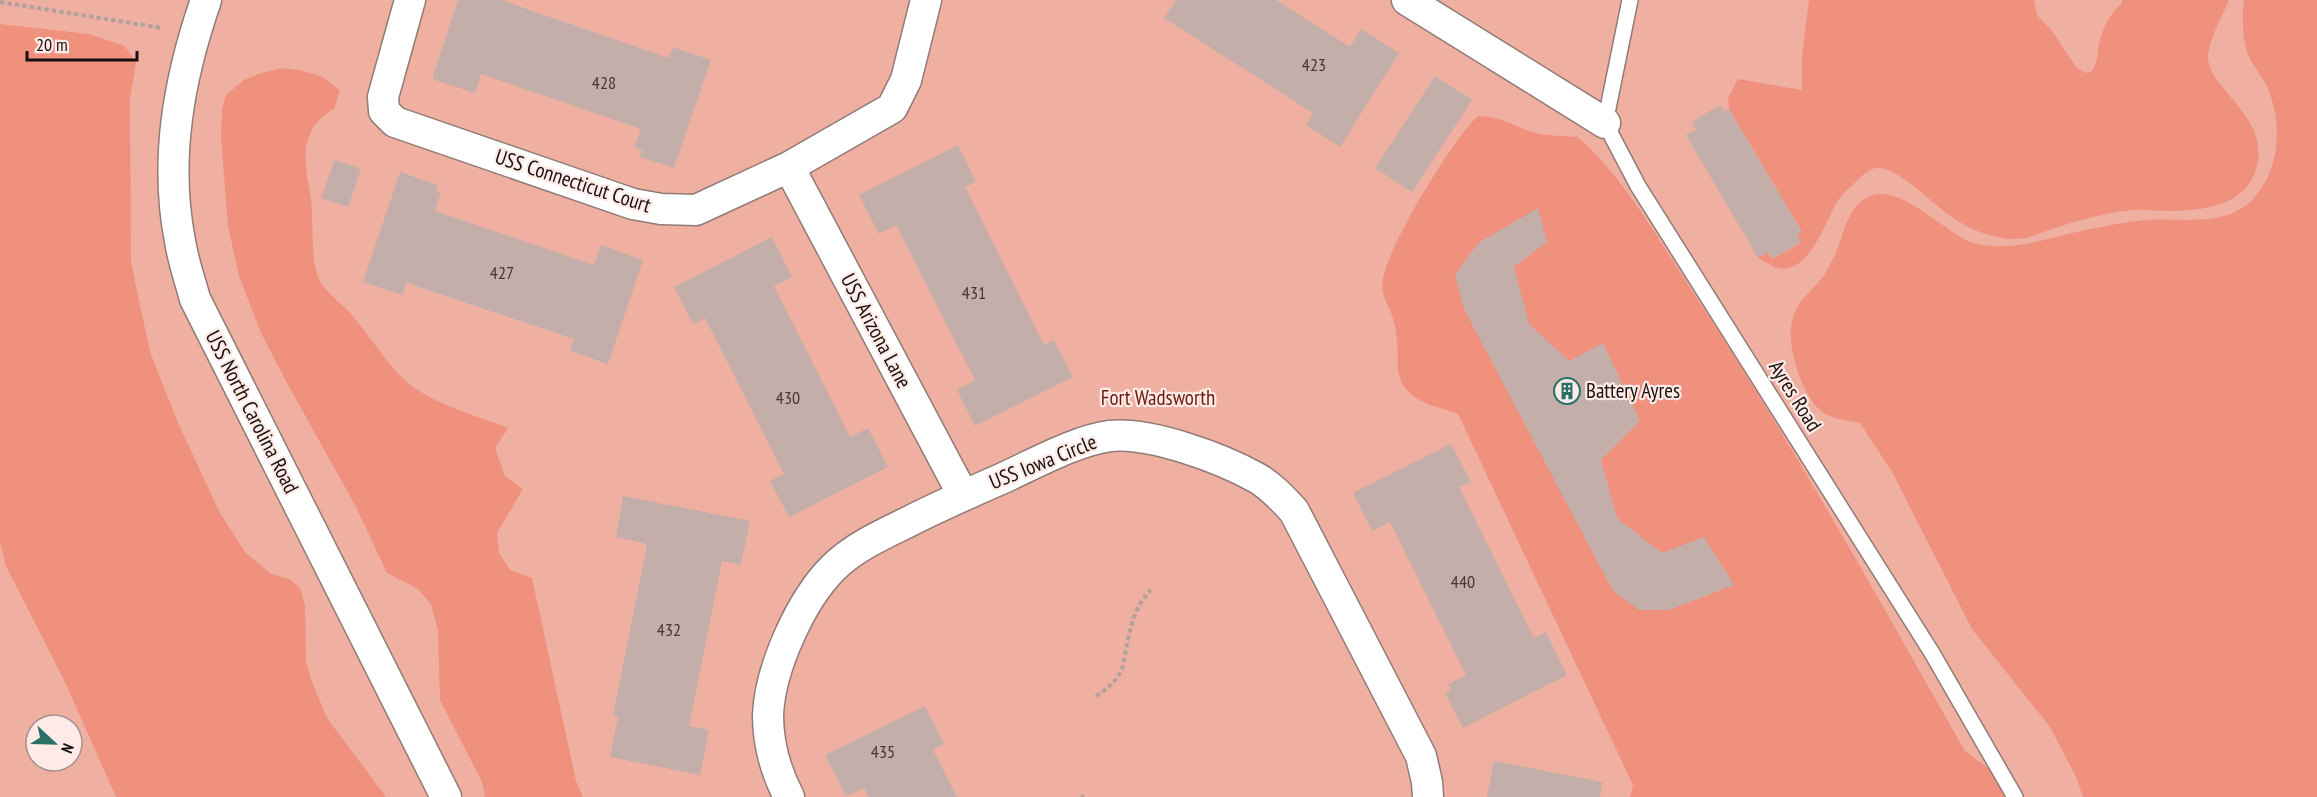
<svg xmlns="http://www.w3.org/2000/svg" width="2317" height="797" font-family="'PT Sans Narrow',sans-serif">
<rect width="100%" height="100%" fill="#f4ddd7"/>
<path fill="#efb0a2" fill-rule="evenodd" d="M0 0H2317V797H0ZM36 725H72V761H36Z"/>
<path fill="#f0917d" d="M1809 0H2034L2037 15 2052 31 2076 67 2085 73 2092 71C2098 62 2097 54 2099 44 2103 27 2109 15 2122 3V0H2229C2222 17 2210 37 2208 55 2205 88 2275 118 2255 172 2250 187 2236 200 2220 204 2203 210 2184 211 2166 211 2156 211 2145 209 2134 210 2108 212 2080 220 2055 228 2045 231 2035 236 2025 238 2010 241 1994 237 1980 232 1971 229 1961 223 1952 217 1935 206 1897 166 1878 168 1869 168 1862 176 1856 182 1849 188 1842 194 1837 202 1825 222 1809 275 1778 268 1772 267 1764 261 1758 258L1768 252 1772 259 1801 243 1797 235 1802 232 1729 109 1728 98 1738 79 1802 90V57Z
M2244 0H2317V797H2083L2076 777 2050 727 1972 629 1892 472 1860 423C1849 420 1836 420 1825 414 1804 401 1788 352 1791 328 1795 299 1809 296 1824 275 1828 269 1831 262 1835 255 1842 240 1844 223 1854 209 1889 163 1942 236 1977 244 2003 249 2023 245 2048 239 2080 231 2114 223 2147 220 2175 218 2206 224 2233 213 2239 210 2251 203 2255 197 2279 169 2282 128 2270 94 2266 80 2253 68 2248 54 2242 39 2242 16 2244 0Z
M0 24 89 34 125 46 136 63 130 99 131 262 150 352 179 425 220 513 245 552 270 573 291 580 300 588 305 605 306 662 311 679 327 718 386 797H116L65 682 6 566 0 543Z
M283 68C308 72 321 72 340 91L334 109C300 128 303 159 310 193 315 220 309 255 319 279 325 293 347 307 356 320 374 342 392 372 416 389 443 407 478 416 508 428L495 448 505 476 523 489 497 533 499 553 510 570 532 578 576 781 583 797H485L482 782 440 700 438 631 431 604 418 589 387 573 355 505 288 385 261 333 239 276 228 226 221 138 222 108 226 95 244 80 261 73Z
M1478 116C1502 117 1509 124 1529 131 1544 136 1562 136 1578 137 1627 181 1660 242 1696 297 1793 444 1878 598 1965 751L1991 770 2005 797H1630L1633 785 1458 414C1438 406 1421 406 1406 389 1394 375 1399 357 1397 341 1396 335 1396 328 1394 323 1391 306 1380 299 1383 280 1386 249 1454 137 1478 116Z"/>
<path fill="#c4aea9" d="M458 0H501L669 58 673 47 711 60 674 168 640 157 642 150 634 147 641 129 481 74 475 93 432 79Z
M1176 0H1276L1350 47 1361 29 1399 53 1340 147 1306 125 1313 113 1164 18Z
M1435 76 1472 100 1412 192 1375 168Z
M1720 105 1724 112 1729 109 1802 232 1797 235 1801 242 1772 259 1768 252 1758 258 1686 135 1696 129 1692 122Z
M958 145 976 182 965 187 1044 345 1054 340 1073 377 975 426 957 390 975 380 956 343 896 225 879 234 859 195Z
M335 160 361 169 348 207 321 198Z
M400 172 438 185 436 191 441 192 435 211 594 265 601 245 643 260 608 364 570 351 574 339 407 283 402 295 363 282Z
M1538 208 1547 242 1514 267 1529 324 1569 361 1603 343 1640 421 1601 460 1617 518 1662 553 1704 537 1734 585 1669 610H1639L1613 591 1465 311 1455 276 1478 243Z
M772 237 792 277 774 286 850 437 868 428 888 467 789 517 770 481 784 474 705 318 693 324 674 287Z
M1451 444 1471 482 1459 487 1534 638 1546 632 1567 675 1463 728 1445 693 1451 690 1448 684 1466 675 1390 522 1372 531 1353 493Z
M623 496 750 521 741 565 722 561 689 726 709 730 700 775 610 757 618 717 613 716 647 544 616 537Z
M925 706 944 744 933 750 957 797H869L864 788 846 796 825 755Z
M1494 761 1602 782 1600 797H1487Z"/>
<g fill="none" stroke-linecap="round" stroke-linejoin="round">
<defs>
<path id="service" d="M1630 0 1605 123 1638 186 1932 653 2015 797"/>
<path id="minor" d="M206 0C179 78 164 159 180 241 183 261 190 280 195 299L446 797
M410 0 383 97 384 111 395 122 633 204 661 209 696 210 789 167 892 108 906 80 926 0
M1407 0 1605 123
M789 167 963 495
M789 797C776 772 768 744 768 715 770 668 801 600 833 568 853 548 881 535 906 523 937 507 969 493 1001 479 1032 465 1077 440 1110 436 1151 432 1221 458 1257 478 1271 486 1283 499 1294 511L1421 756 1427 782 1428 797"/>
</defs>
<use href="#service" stroke="#907b76" stroke-width="18"/>
<use href="#minor" stroke="#907b76" stroke-width="33"/>
<path stroke="#b2a09b" stroke-width="4" stroke-dasharray="4.5 3" stroke-linecap="butt" d="M0 2 162 28
M1096 696C1108 688 1116 682 1122 669 1129 641 1129 612 1151 590
M1082 795 1083 797"/>
<use href="#service" stroke="#fff" stroke-width="15"/>
<use href="#minor" stroke="#fff" stroke-width="30"/>
</g>
<defs>
<symbol id="building-ring" viewBox="-11 -11 22 22"><circle r="9.5" fill="#feebe7" stroke="#297067" stroke-width="1.5"/><path d="M-4-6H4V6H1V3H-1V6H-4ZM-2.5-4.3h1.7v1.8h-1.7ZM.8-4.3h1.7v1.8H.8ZM-2.5-1h1.7V.8h-1.7ZM.8-1h1.7V.8H.8Z" fill="#297067"/></symbol>
</defs>
<g fill-rule="evenodd">
<use href="#building-ring" x="1552" y="376" width="30" height="30"/>
</g>
<g text-anchor="middle" stroke-width="4.5" stroke-linejoin="round" paint-order="stroke">
<g font-size="18" fill="#433836">
<text x="1314" y="71">423</text>
<text x="604" y="89">428</text>
<text x="502" y="279">427</text>
<text x="974" y="299">431</text>
<text x="788" y="404">430</text>
<text x="1463" y="588">440</text>
<text x="669" y="636">432</text>
<text x="883" y="758">435</text>
</g>
<g font-size="21" fill="#18110f" stroke="#feebe7">
<text transform="translate(573 181) rotate(18)" y="7">USS Connecticut Court</text>
<text transform="translate(876 331) rotate(62)" y="7">USS Arizona Lane</text>
<text transform="translate(1795 396) rotate(58)" y="7">Ayres Road</text>
<text transform="translate(252 412) rotate(63)" y="7">USS North Carolina Road</text>
<text transform="translate(1043 462) rotate(-22)" y="7">USS Iowa Circle</text>
</g>
<g font-size="21" fill="#18110f" stroke="#feebe7" text-anchor="start">
<text x="1586" y="398">Battery Ayres</text>
</g>
<g font-size="21" fill="#6d1a09" stroke="#feebe7">
<text x="1158" y="405">Fort Wadsworth</text>
</g>
</g>
<g transform="translate(54 743) rotate(112)"><circle r="28" fill="#feebe7" stroke="#a29491" stroke-width="1.5"/>
<path d="M0-4.5L10 22L0 15L-10 22Z" fill="#297067"/>
<text y="-9" font-size="16" font-weight="bold" text-anchor="middle" fill="#18110f">N</text>
</g>
<path d="M27 51v9h110v-9" fill="none" stroke="#18110f" stroke-width="3"/>
<text x="36" y="51" font-size="18" fill="#18110f" stroke="#feebe7" stroke-width="4.5" paint-order="stroke">20 m</text>
</svg>
